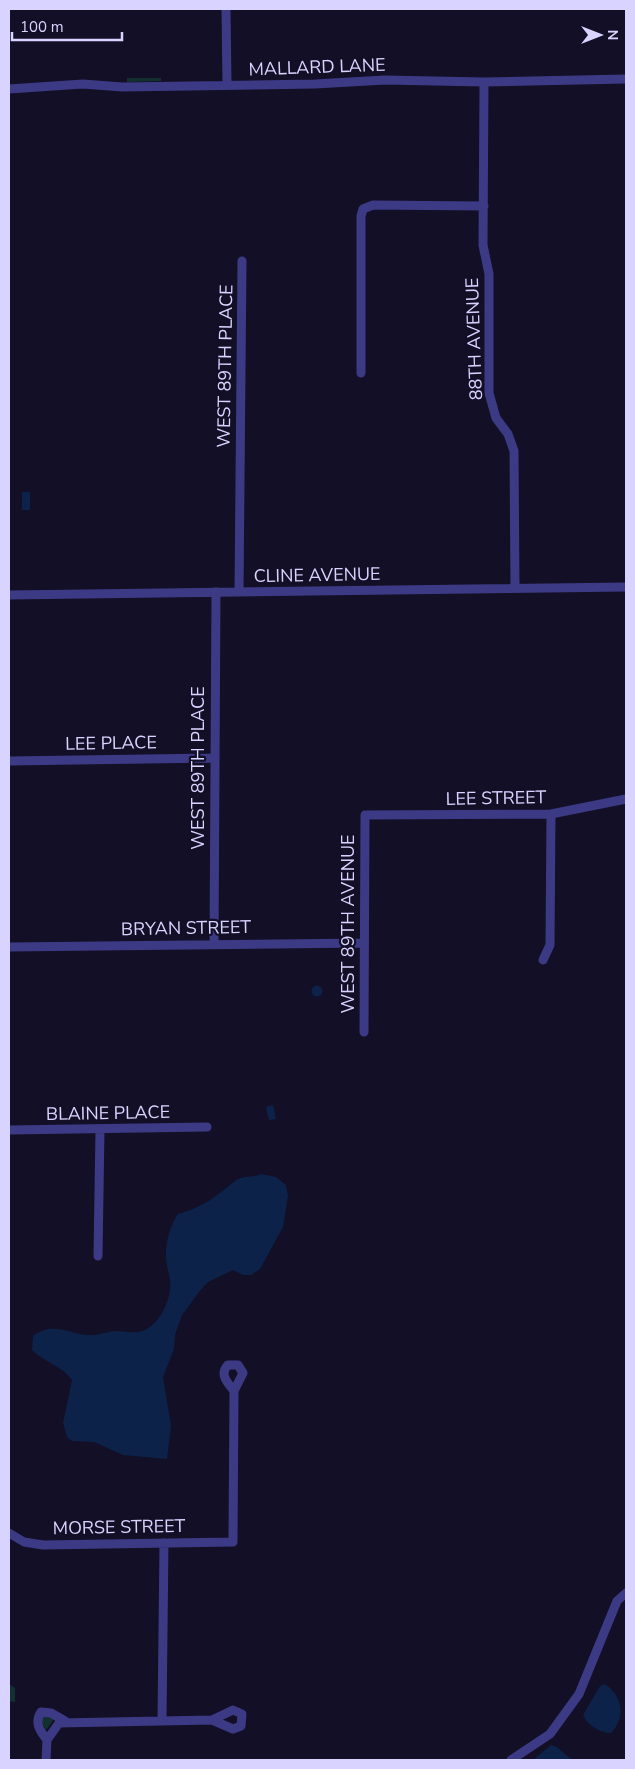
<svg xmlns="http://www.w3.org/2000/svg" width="635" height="1769" font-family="'Nunito Sans',sans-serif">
<rect width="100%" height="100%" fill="#130f26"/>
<path fill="#12302f" d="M127 78H161V81L127 82Z
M9 1684 15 1688V1702L9 1701Z
M44 1715 54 1719 46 1730 40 1719Z"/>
<path fill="#0c2248" d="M22 492H30V510H22Z
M311.5 991a5.5 5.5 0 1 1 11 0a5.5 5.5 0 1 1-11 0Z
M273 1105 276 1119 269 1120 266 1107Z
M261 1174 276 1177 286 1185 288 1196 283 1227 260 1269 251 1275H243L233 1270 208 1282 199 1292 182 1315 175 1335 174 1349 163 1377 171 1426 167 1459 123 1455 94 1442 72 1441 67 1437 63 1423 72 1380C62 1366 44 1362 32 1350L33 1336C55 1319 72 1337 95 1335 103 1334 109 1331 117 1331 127 1331 138 1335 147 1329 162 1320 172 1297 170 1280 169 1272 166 1265 166 1257 165 1243 170 1226 178 1214 206 1206 213 1198 235 1181 242 1175 253 1178 261 1174Z
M604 1684C623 1694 626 1718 611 1733 600 1733 587 1725 583 1715L600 1686Z
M551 1745 557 1747 572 1760H533Z"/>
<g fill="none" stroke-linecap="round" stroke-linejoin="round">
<path stroke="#3d3a85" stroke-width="9" d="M226 9 227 85
M484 82 483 245 489 274V393L496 418 508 434 514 451 515 588
M9 89 83 84 122 87 315 84 385 80 484 82 626 79
M361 373V216L363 209 373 205 484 206
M239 592 242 261
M9 595 626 587
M9 761 214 758
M214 944 216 592
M9 947 364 943
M543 960 550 945 551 814
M364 1032 365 815 551 814 626 799
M9 1130 207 1127
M98 1256 100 1129
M9 1533 24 1542 43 1545 233 1542 234 1391 243 1373 238 1365H228C219 1374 227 1382 234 1391
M162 1720 164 1543
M47 1740C40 1731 34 1723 41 1712L51 1713 65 1721
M46 1760 47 1740 59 1723 212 1720 233 1729 241 1726 242 1714 233 1710 212 1720
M511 1760 550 1734 579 1694 617 1601 626 1593"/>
</g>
<g text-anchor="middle" stroke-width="4.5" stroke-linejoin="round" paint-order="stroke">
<g font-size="18" fill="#d9d4ff" stroke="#130f26">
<text transform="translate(317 67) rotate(-2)" y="6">MALLARD LANE</text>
<text transform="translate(474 339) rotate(-92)" y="6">88TH AVENUE</text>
<text transform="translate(225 366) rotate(-89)" y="6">WEST 89TH PLACE</text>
<text transform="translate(317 575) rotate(-1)" y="6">CLINE AVENUE</text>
<text transform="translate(111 743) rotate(-1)" y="6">LEE PLACE</text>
<text transform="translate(198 768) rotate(-90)" y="6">WEST 89TH PLACE</text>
<text transform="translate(496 798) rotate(-1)" y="6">LEE STREET</text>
<text transform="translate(348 924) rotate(-90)" y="6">WEST 89TH AVENUE</text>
<text transform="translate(186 928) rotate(-1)" y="6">BRYAN STREET</text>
<text transform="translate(108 1113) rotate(-1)" y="6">BLAINE PLACE</text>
<text transform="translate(119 1527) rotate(-1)" y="6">MORSE STREET</text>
</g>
</g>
<rect width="635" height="1769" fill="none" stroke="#d9d4ff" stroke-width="20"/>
<g transform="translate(600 35) rotate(90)" stroke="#130f26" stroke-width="4" paint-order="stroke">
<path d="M0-4L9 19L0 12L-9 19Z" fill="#d9d4ff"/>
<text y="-8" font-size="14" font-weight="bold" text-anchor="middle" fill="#d9d4ff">N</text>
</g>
<path d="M12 32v8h110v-8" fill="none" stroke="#d9d4ff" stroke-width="2.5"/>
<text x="20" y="32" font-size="15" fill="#d9d4ff" stroke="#130f26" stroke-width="4" paint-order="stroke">100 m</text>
</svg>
